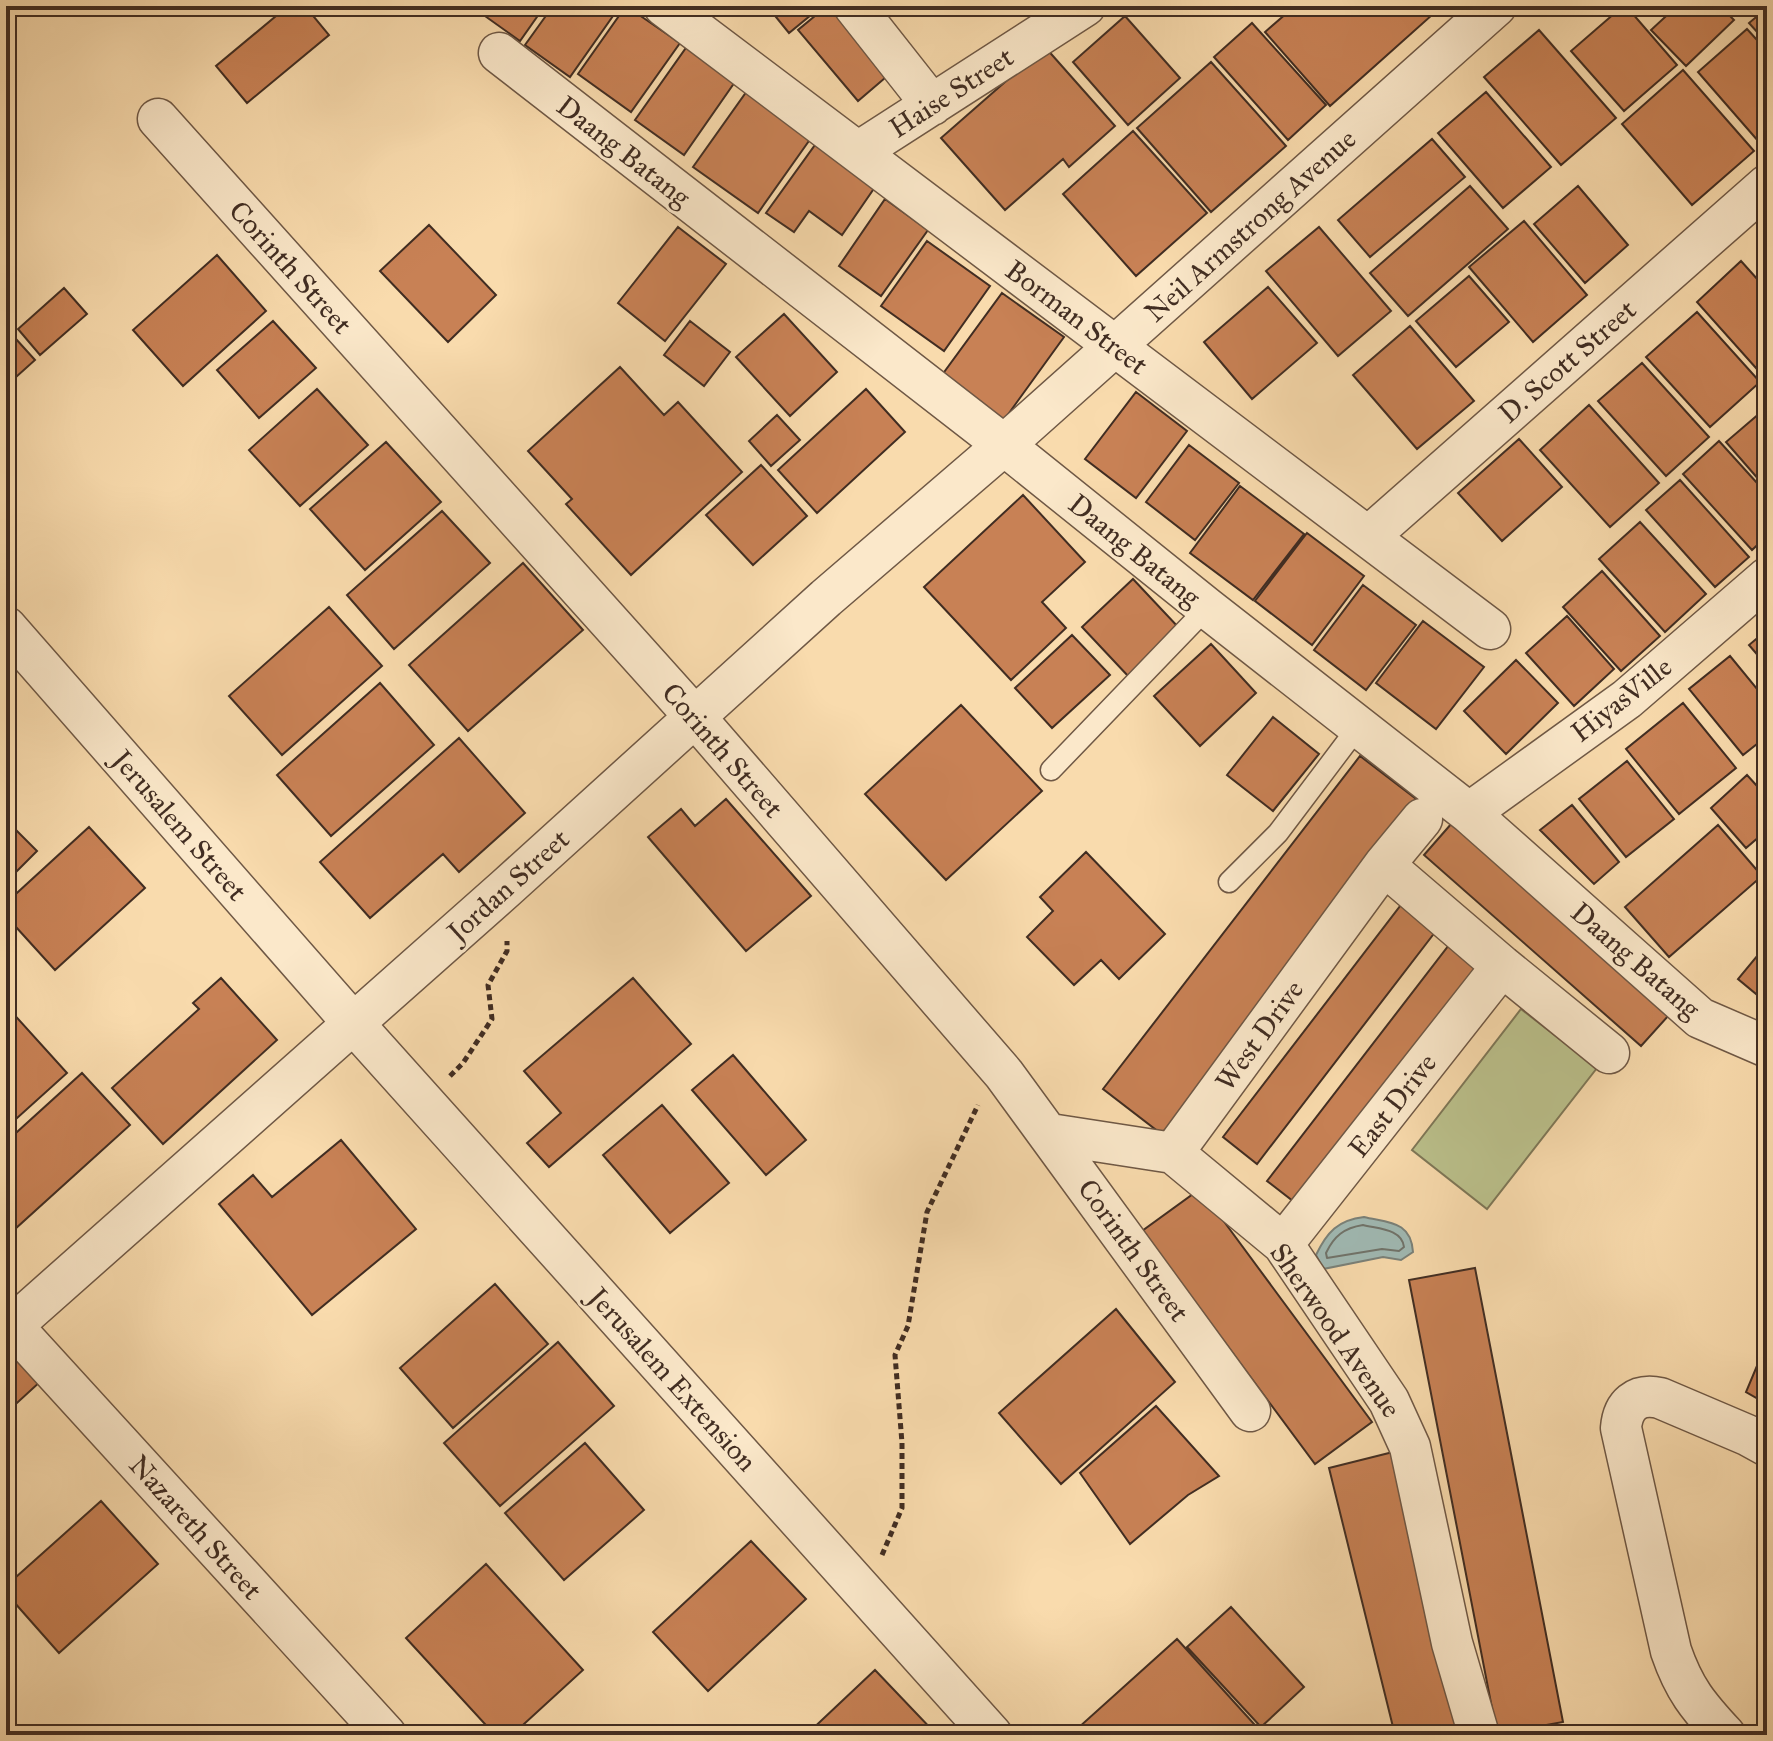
<svg xmlns="http://www.w3.org/2000/svg" width="1773" height="1741" font-family="'IM FELL Great Primer',serif">
<rect width="100%" height="100%" fill="#f9dbad"/>
<filter id="stains"><feTurbulence type="fractalNoise" baseFrequency=".0025" numOctaves="4"/><feColorMatrix values="0 0 0 0 .2 0 0 0 0 .09 0 0 0 0 .02 0 0 0 .5 -.17"/></filter>
<radialGradient id="worn" r=".72"><stop offset=".6" stop-color="#630" stop-opacity="0"/><stop offset="1" stop-color="#630" stop-opacity=".3"/></radialGradient>
<path fill="#bbc18c" stroke="#7e7757" stroke-width="2" d="M1521 1009 1597 1068 1487 1209 1412 1150Z"/>
<path fill="#a0b9b3" stroke="#7a8179" stroke-width="2" d="M1364 1217C1389 1223 1411 1221 1413 1252L1401 1260 1383 1257 1323 1269 1316 1255C1327 1232 1338 1220 1364 1217Z"/>
<g fill="none" stroke-linecap="round" stroke-linejoin="round">
<path stroke="#70736a" stroke-width="2" d="M1363 1225C1379 1229 1402 1229 1404 1247L1399 1251 1382 1249 1327 1258 1326 1253C1334 1236 1344 1228 1363 1225Z"/>
</g>
<path fill="#c88155" stroke="#412d22" stroke-width="2" d="M288 6H305L329 35 247 103 216 66Z
M471 6H527L539 14 520 41Z
M553 6H620L570 77 525 45Z
M626 6 680 43 631 112 578 74Z
M767 6H822L789 33Z
M827 6H849L899 66 858 101 798 30Z
M1295 6H1424L1432 15 1330 106 1265 32Z
M1426 6H1444L1434 15Z
M1623 6H1626L1677 65 1624 111 1571 51Z
M1677 6H1720L1734 20 1686 66 1651 30Z
M1735 6H1752L1742 14Z
M1767 8V43L1749 23Z
M1125 16 1180 78 1128 125 1073 62Z
M1252 23 1326 105 1288 140 1214 57Z
M1747 29 1767 51V135L1759 142 1698 72Z
M1539 30 1616 118 1561 165 1484 77Z
M688 45 737 79 684 155 635 120Z
M1045 47 1115 126 1069 167 1063 159 1005 210 941 138Z
M1211 62 1286 146 1211 212 1137 128Z
M1683 70 1754 151 1692 205 1622 124Z
M747 91 811 138 758 213 693 167Z
M1486 92 1551 167 1503 208 1438 133Z
M1133 131 1207 213 1136 276 1063 194Z
M1432 139 1465 177 1370 257 1338 220Z
M815 145 875 187 842 235 809 211 794 232 766 213Z
M1470 186 1508 229 1408 316 1370 273Z
M1578 186 1628 245 1585 283 1534 224Z
M885 199 928 230 881 296 839 266Z
M1524 221 1587 295 1533 342 1469 267Z
M429 225 496 295 448 342 380 271Z
M678 227 726 264 665 341 618 303Z
M1319 227 1391 311 1338 356 1266 271Z
M927 241 990 286 944 351 881 306Z
M217 255 266 311 183 386 133 330Z
M1741 261 1767 290V358L1756 368 1697 302Z
M1469 276 1509 322 1456 367 1416 321Z
M1268 287 1317 343 1252 399 1204 342Z
M64 288 87 314 40 355 18 329Z
M1002 293 1064 337 1004 420 942 375Z
M1697 312 1760 382 1710 427 1646 357Z
M784 314 837 372 790 416 736 357Z
M273 321 316 368 259 418 217 370Z
M690 321 730 352 704 386 664 355Z
M1410 326 1474 401 1417 449 1353 375Z
M6 328 35 360 6 386Z
M1642 363 1709 437 1666 476 1598 401Z
M620 367 664 415 678 402 742 472 631 575 566 504 572 499 528 451Z
M317 389 368 445 300 506 249 450Z
M866 389 905 432 817 513 778 470Z
M1136 392 1187 431 1136 498 1085 459Z
M1589 405 1659 483 1610 527 1540 450Z
M1767 407V489L1726 442Z
M777 415 800 440 771 466 749 441Z
M1519 439 1562 487 1502 541 1458 493Z
M1719 441 1767 494V536L1752 550 1683 474Z
M386 442 441 502 365 570 310 509Z
M1189 445 1239 483 1195 540 1146 502Z
M761 465 807 516 753 565 706 515Z
M1680 480 1749 557 1715 587 1646 510Z
M1240 486 1304 534 1253 600 1190 553Z
M1023 495 1085 562 1042 602 1066 628 1011 680 924 587Z
M442 511 490 563 394 649 347 595Z
M1640 522 1706 594 1665 632 1599 559Z
M1307 533 1364 576 1312 645 1255 601Z
M523 563 583 630 468 731 409 665Z
M1602 571 1660 636 1621 671 1563 607Z
M1133 579 1180 629 1129 677 1082 627Z
M1363 585 1416 625 1366 690 1314 650Z
M329 607 382 666 282 755 229 696Z
M1567 616 1614 669 1574 706 1526 653Z
M1423 621 1484 667 1436 729 1376 683Z
M1767 630V666L1749 645Z
M1072 635 1110 675 1052 728 1015 688Z
M1211 644 1256 693 1200 746 1154 696Z
M1730 656 1767 701V736L1743 755 1689 689Z
M1516 660 1558 703 1506 754 1464 711Z
M380 683 434 745 331 836 277 775Z
M1683 703 1736 768 1679 814 1626 749Z
M961 705 1042 791 946 880 865 794Z
M1273 717 1319 754 1273 811 1227 775Z
M459 738 525 813 459 872 443 854 370 918 320 862Z
M1360 756 1424 805 1168 1139 1103 1089Z
M1627 761 1674 819 1626 857 1579 799Z
M1747 775 1767 797V830L1746 848 1711 808Z
M726 799 811 896 746 951 648 837 681 809 695 826Z
M1572 805 1619 862 1594 884 1540 830Z
M6 820 37 851 6 882Z
M1452 823 1669 1015 1641 1046 1424 855Z
M1718 825 1762 876 1669 957 1625 907Z
M89 827 145 888 55 970 6 916V903Z
M1086 852 1165 934 1119 979 1101 960 1074 985 1027 937 1053 911 1040 897Z
M1404 901 1439 927 1257 1164 1223 1137Z
M1767 944V1003L1738 979Z
M1449 945 1483 972 1302 1208 1267 1181Z
M221 978 277 1040 163 1144 112 1088 199 1009 193 1003Z
M633 978 691 1044 549 1167 527 1143 561 1113 524 1071Z
M10 1010 67 1073 6 1128V1013Z
M733 1055 806 1140 766 1175 692 1090Z
M82 1073 130 1125 15 1229 6 1220V1142Z
M662 1105 729 1183 670 1233 603 1155Z
M341 1140 416 1229 312 1315 219 1204 253 1175 272 1197Z
M1200 1189 1372 1422 1315 1464 1142 1231Z
M1475 1268 1563 1722 1497 1734 1409 1280Z
M495 1284 548 1344 453 1428 400 1368Z
M1116 1309 1175 1382 1061 1484 999 1413Z
M6 1341 42 1380 6 1413Z
M558 1342 614 1406 500 1506 444 1443Z
M1767 1342V1404L1746 1392Z
M1156 1406 1219 1476 1188 1495 1130 1544 1080 1473Z
M585 1443 644 1510 564 1580 505 1513Z
M1393 1452 1463 1735H1395L1329 1468Z
M101 1501 158 1564 59 1653 6 1593V1586Z
M751 1541 806 1599 708 1691 653 1632Z
M486 1564 583 1670 512 1735H495L406 1638Z
M1231 1607 1304 1687 1261 1727 1187 1647Z
M1177 1639 1264 1735H1084L1078 1728Z
M875 1670 937 1735H806Z"/>
<g fill="none" stroke-linecap="round" stroke-linejoin="round">
<defs>
<path id="lane" d="M1051 770 1207 608
M1229 882 1278 833 1358 727"/>
<path id="street" d="M664 6 1490 629
M854 6 932 105
M499 53 1004 445 1207 608 1469 813 1700 1018 1767 1047
M158 119 695 717 1004 1074 1250 1411
M858 152 1085 6
M1368 537 1767 185
M6 627 353 1023 992 1735
M1469 813 1627 699 1767 578
M1384 865 1502 966 1609 1053
M1050 1134 1173 1153
M1173 1153 1283 1244 1389 1401 1410 1447 1452 1643 1479 1735
M1173 1153 1384 865 1422 819
M1283 1244 1502 966
M6 1319 386 1735
M12 1326 506 888 826 598 1004 445 1496 6
M1725 1735C1698 1706 1684 1689 1671 1651L1621 1428C1623 1405 1636 1393 1660 1398L1747 1435 1767 1446"/>
</defs>
<use href="#lane" stroke="#6f5845" stroke-width="23"/>
<use href="#street" stroke="#6f5845" stroke-width="43"/>
<path stroke="#412d22" stroke-width="5" stroke-dasharray="6 4" stroke-linecap="butt" d="M450 1076 463 1063 492 1019 488 985 507 951V941
M882 1555 902 1508V1443L895 1355 908 1326 927 1212 978 1105"/>
<use href="#lane" stroke="#fbe8ca" stroke-width="20"/>
<use href="#street" stroke="#fbe8ca" stroke-width="40"/>
</g>
<g text-anchor="middle" stroke-width="6" stroke-linejoin="round" paint-order="stroke">
<g font-size="28" fill="#412d22" stroke="#fbe8ca">
<text transform="translate(951 92) rotate(-33)" y="10">Haise Street</text>
<text transform="translate(624 151) rotate(38)" y="10">Daang Batang</text>
<text transform="translate(1250 225) rotate(-42)" y="10">Neil Armstrong Avenue</text>
<text transform="translate(291 267) rotate(48)" y="10">Corinth Street</text>
<text transform="translate(1077 317) rotate(37)" y="10">Borman Street</text>
<text transform="translate(1567 361) rotate(-41)" y="10">D. Scott Street</text>
<text transform="translate(1135 550) rotate(39)" y="10">Daang Batang</text>
<text transform="translate(1621 699) rotate(-38)" y="10">HiyasVille</text>
<text transform="translate(723 750) rotate(49)" y="10">Corinth Street</text>
<text transform="translate(180 825) rotate(49)" y="10">Jerusalem Street</text>
<text transform="translate(508 885) rotate(-42)" y="10">Jordan Street</text>
<text transform="translate(1636 960) rotate(41)" y="10">Daang Batang</text>
<text transform="translate(1259 1035) rotate(-54)" y="10">West Drive</text>
<text transform="translate(1392 1105) rotate(-52)" y="10">East Drive</text>
<text transform="translate(1134 1250) rotate(54)" y="10">Corinth Street</text>
<text transform="translate(1336 1330) rotate(55)" y="10">Sherwood Avenue</text>
<text transform="translate(673 1379) rotate(48)" y="10">Jerusalem Extension</text>
<text transform="translate(196 1527) rotate(48)" y="10">Nazareth Street</text>
</g>
</g>
<rect width="1773" height="1741" fill="none" stroke="#f9dbad" stroke-width="32"/>
<rect x="8" y="8" width="1757" height="1725" fill="none" stroke="#412d22" stroke-width="4"/>
<rect x="16" y="16" width="1741" height="1709" fill="none" stroke="#412d22" stroke-width="2"/>
<rect width="100%" height="100%" filter="url(#stains)"/>
<rect width="100%" height="100%" fill="url(#worn)"/>
</svg>
